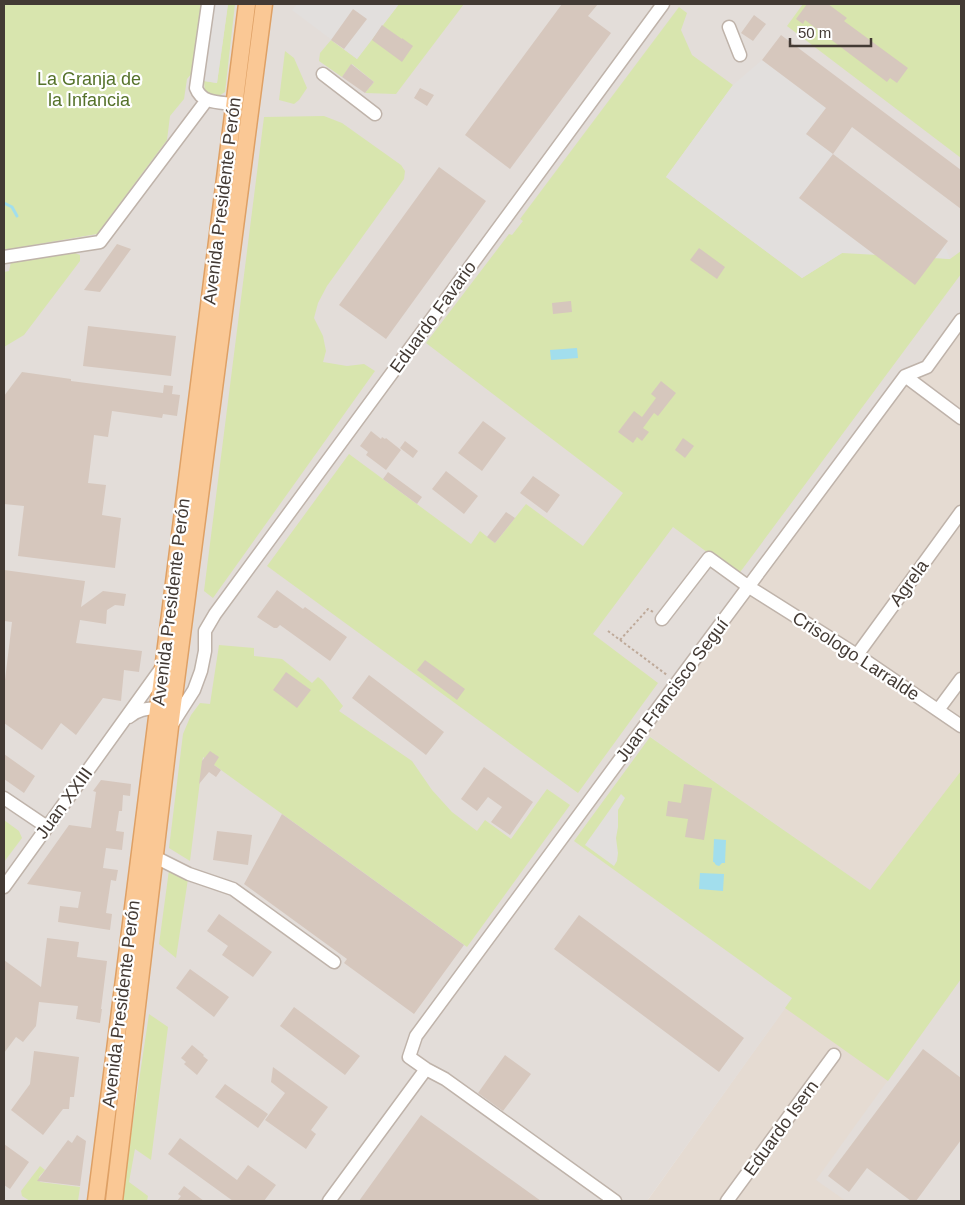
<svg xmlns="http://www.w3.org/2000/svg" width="965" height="1205" font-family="Arial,sans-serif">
<rect width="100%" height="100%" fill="#f1ebe4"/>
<path fill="#e5dbd2" d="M961 320V1201H647L869 890 641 731 905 376Z"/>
<path fill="#e3ddd9" d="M4 4H961V320L927 367 905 376 641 730 870 890 647 1201H4Z
M961 979V1201H846L816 1180Z"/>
<path fill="#d8e5ae" d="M4 4H202L193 72 187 79 184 99 170 116 167 140 97 234 4 250Z
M228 4H235L225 92 219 96 209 97 205 92 204 81 217 83Z
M399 4H464L396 94 365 93 374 82 352 64 342 77 319 61 320 53 331 40 357 59Z
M803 4H961V158L787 26Z
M679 7 687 13 681 30 692 55 733 85 666 177 802 278 842 253H894L950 259 961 251V274L738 575 673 527 593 634 658 683 578 793 267 566 349 454 471 544 480 531 495 543 526 504 583 546 623 493 426 343 509 234 512 235 523 221 520 219Z
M285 51 294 58 307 88 299 100 294 104 279 100Z
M324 116 342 123 401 165 405 171 404 179 327 286 318 303 314 318 323 336 326 351 323 362 347 366 364 364 375 371 213 598 204 591 264 117Z
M72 252 80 255V261L24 335 4 347V272L9 271 11 262Z
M219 645 254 648V656L282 659 312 683 318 677 323 681 343 706 339 711 412 761 432 790 452 812 477 831 485 820 511 839 547 789 570 805 467 947 203 757 190 861 169 848 183 734 191 715 200 703 210 704Z
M650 737 870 890 961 771V979L888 1081 785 1008 792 998 574 841Z
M4 820 19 831 22 838 4 862Z
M169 870 188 879 176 958 159 944Z
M149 1014 168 1027 151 1160 135 1149 129 1182 148 1196 147 1201H121Z
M40 1166 45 1170 39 1177 40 1182 80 1187 78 1201H30L22 1196 21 1191Z"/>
<path fill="#e2dfdd" d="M214 4H228L217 83 204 81Z
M297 4H399L357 59 292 10Z
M762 60 826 108 807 134 940 234 950 259 842 253 802 278 666 177 733 85Z
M621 794 625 798 618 810V827L616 838 618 853 617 861 614 866 585 845Z"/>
<path fill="#a2deed" d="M577 348 578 358 551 360 550 350Z
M714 839 726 840 725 863H722L719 866 716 865 714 862H713Z
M700 873 724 874 723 891 699 889Z"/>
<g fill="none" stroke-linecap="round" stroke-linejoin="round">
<path stroke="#a2deed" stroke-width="3" d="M4 203 12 207 17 216"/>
</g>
<path fill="#d6c7bd" d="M562 4H598L588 16 611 33 510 169 465 135Z
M807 4H828L847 18 844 21 908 68 897 83 890 78 887 82 805 20 803 24 796 19Z
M353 9 367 19 344 49 331 40Z
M754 15 766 24 753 41 741 33Z
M382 25 402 39V38L413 46 402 62 372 40Z
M781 35 961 170V209L852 127 833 154 806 134 826 108 762 60Z
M351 64 374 82 365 93 342 77Z
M420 88 434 95 427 106 414 98Z
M833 154 948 241 915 285 799 198Z
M439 167 486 201 386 339 339 305Z
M117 244 131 249 100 292 84 290Z
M699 248 725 267 717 279 690 260Z
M571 301 572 312 553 314 552 303Z
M88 326 176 336 171 376 83 366Z
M22 372 71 379V381L163 393 164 385 173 386 172 394 180 395 177 416 163 414 162 418 112 411 108 437 94 435 88 483 106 485 102 515 121 518 115 568 18 556 24 506 4 504V396Z
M661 381 676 393 658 416 654 413 643 428 649 432 642 441 637 437 633 443 618 432 634 411 642 417 656 398 651 394Z
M483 421 506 438 482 471 458 453Z
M371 431 381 439 382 437 385 439 386 438 401 450 386 470 366 455 368 452 360 446Z
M683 438 694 446 685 458 675 450Z
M405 441 418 451 413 458 400 448Z
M446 471 478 496 464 514 432 489Z
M388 472 422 497 417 504 383 479Z
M533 476 560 495 547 513 520 493Z
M506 512 515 518 495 543 487 537Z
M4 570 85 581 81 607 103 591 126 594 124 606 115 605 107 610 106 624 80 620 76 643 142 651 139 672 124 670 121 701 103 698 76 735 61 723 42 750 4 723V688L12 622 4 621Z
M277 590 303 609 305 607 347 637 330 661 280 625 277 628H274L257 617Z
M425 660 465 689 457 700 417 670Z
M286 672 311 690 297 708 273 690Z
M369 675 444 732 426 755 352 698Z
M210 751 219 757 214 765 221 770 216 777 209 772 199 784 202 761Z
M4 754 35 776 24 793 4 779Z
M484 767 533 802 510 835 491 822 502 807 488 797 477 811 461 799Z
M101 780 131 784 130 796 123 795 122 811H119L116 831 124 832 122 850 106 848 103 868 118 870 116 881 111 880 106 913 112 914 110 930 58 922 60 906 78 908 81 892 27 884 69 825 91 828 96 792 93 791Z
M684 784 712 788 704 840 685 837 688 819 666 816 668 801 681 803Z
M282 814 464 945 414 1014 344 963 347 959 244 884Z
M217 831 252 835 248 865 213 860Z
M219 914 272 952 253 977 222 955 228 946 207 931Z
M579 915 744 1038 719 1072 554 949Z
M47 938 79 942 77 957 107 961 101 1009H102L100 1023 76 1019 78 1006 39 1002 36 1026 23 1042 16 1037 4 1053V960L41 987Z
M190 969 229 997 214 1017 176 988Z
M294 1007 360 1056 345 1075 280 1026Z
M192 1045 204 1055 203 1056 208 1060 197 1075 184 1064 186 1062 181 1058Z
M923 1049 961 1078V1140L916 1201H911L867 1168 849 1192 828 1176Z
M34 1051 79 1057 74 1097H70L69 1109H63L43 1135 11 1110 30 1084Z
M505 1055 531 1074 503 1111 478 1093Z
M273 1067 328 1107 311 1130 316 1134 306 1149 265 1120 285 1093 271 1082Z
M225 1084 268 1114 258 1128 215 1097Z
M421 1115 541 1201H359Z
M77 1135 86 1141 80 1186 37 1181 68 1140 72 1143Z
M180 1138 237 1180 248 1165 276 1185 264 1201H233L168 1154Z
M4 1144 29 1162 10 1189 4 1185Z
M184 1186 204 1201H177L181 1196 178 1194Z"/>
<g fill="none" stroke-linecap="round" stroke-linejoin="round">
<defs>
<path id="minor" d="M208 4 196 88C202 104 219 102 234 104
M729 27 740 55
M323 74 375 114
M4 257 100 242 206 101
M905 376 961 418
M662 619 709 558 749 587 857 655 961 726
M857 655 961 512
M938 710 961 679
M129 717C140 707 152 709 166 707
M171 726 194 690 201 671 205 651V631L215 614 663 4
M4 798 47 827
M155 857 189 874 233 889 334 962
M4 887 163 666
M329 1201 426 1069
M615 1201 445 1079 426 1069 409 1057 416 1036 641 731 905 376 927 367 961 320
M727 1201 834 1055"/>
<path id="major" d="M96 1201 247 4
M114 1201 170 727 264 4"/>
</defs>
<use href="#minor" stroke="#bfb3aa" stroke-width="15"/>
<use href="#major" stroke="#dea065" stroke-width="19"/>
<path stroke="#bea999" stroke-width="2" stroke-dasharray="2.5 2.5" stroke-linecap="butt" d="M608 631 667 675
M620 640 648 609 653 612"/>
<use href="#minor" stroke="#fff" stroke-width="12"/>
<use href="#major" stroke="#fac895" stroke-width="16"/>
</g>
<g text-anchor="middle" stroke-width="4.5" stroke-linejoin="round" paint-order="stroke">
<g font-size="18" fill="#55722a" stroke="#fff">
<text x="89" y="85">La Granja de<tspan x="89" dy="21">la Infancia</tspan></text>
</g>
<g font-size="18" fill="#433a34" stroke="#fff">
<text transform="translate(222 201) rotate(-83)" y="6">Avenida Presidente Perón</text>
<text transform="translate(433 317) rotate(-54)" y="6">Eduardo Favario</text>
<text transform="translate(909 583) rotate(-54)" y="6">Agrela</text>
<text transform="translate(171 602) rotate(-83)" y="6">Avenida Presidente Perón</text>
<text transform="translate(856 656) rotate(33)" y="6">Crisologo Larralde</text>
<text transform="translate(672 690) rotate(-53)" y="6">Juan Francisco Seguí</text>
<text transform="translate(64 803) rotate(-54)" y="6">Juan XXIII</text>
<text transform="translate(121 1004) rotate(-83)" y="6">Avenida Presidente Perón</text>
<text transform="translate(781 1128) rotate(-54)" y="6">Eduardo Isern</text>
</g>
</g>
<rect width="965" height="1205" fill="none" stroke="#433a34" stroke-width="10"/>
<path d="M790 38v8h81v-8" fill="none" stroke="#433a34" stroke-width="2.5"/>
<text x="798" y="38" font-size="15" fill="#433a34" stroke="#ffffff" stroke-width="4" paint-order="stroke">50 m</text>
</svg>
